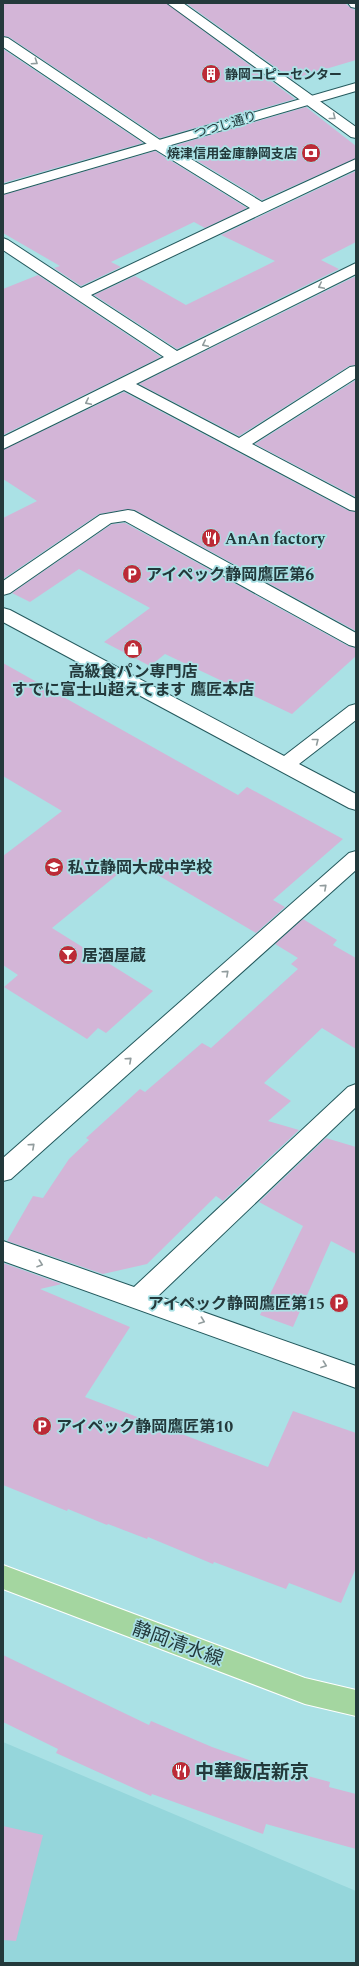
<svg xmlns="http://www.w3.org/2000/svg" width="359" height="1966" font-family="Spectral,'Noto Sans JP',serif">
<rect width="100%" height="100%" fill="#aae1e5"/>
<path fill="#95d6db" d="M3 1742 356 1891V1963H3Z"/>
<path fill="#d3b5d7" d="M3 3H166L295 99 160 138 9 37 3 36Z
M186 3H344L356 11V60L292 79Z
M3 49 143 143 3 183Z
M306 107 356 146V158L262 200 173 146Z
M155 151 247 208 205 228 194 222 111 262 121 267 81 286 54 268 60 266 3 233V195Z
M356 171V242L321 260 339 269 177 349 94 295 135 276 186 305 275 261 221 235Z
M38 275 161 357 3 435V289Z
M354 277 356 278V365L349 366 239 436 139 384Z
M356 380V497L255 444Z
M124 392 349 511 356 512V631L135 510 128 509 99 514 3 579V518L37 501 3 479V450Z
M125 523 348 646 356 648V656L292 714 165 654 150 666 104 642 150 608 79 569 30 602 12 593 112 524Z
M3 663 238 795 247 787 343 839 273 900 285 907 256 933 134 861 52 928 153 991 106 1033 98 1028 87 1039 4 987 18 975 3 965V856L62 811 3 776Z
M303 919 337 940 333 945 356 958V1049L322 1028 264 1083 291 1101 268 1121 299 1130 223 1201 216 1196 147 1264 103 1274 7 1241 33 1196 43 1198 69 1159 89 1140 86 1138 140 1089 145 1092 202 1043 211 1048 298 969 291 964 298 958 275 944Z
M326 1138 356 1147V1254L331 1241 293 1327 260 1315 303 1226 259 1202Z
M3 1263 62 1284 40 1289 130 1327 85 1397 268 1467 293 1411 356 1433V1568L341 1603 289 1583 286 1589 214 1562 213 1564 148 1537 147 1539 108 1524 107 1525 68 1509 67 1511 3 1485Z
M3 1655 149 1725 151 1721 212 1747 292 1775 293 1772 330 1782 329 1787 356 1794V1849L266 1824 263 1834 152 1794 151 1796 56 1753 58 1749 3 1722Z
M3 1826 43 1835 16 1941 3 1940Z"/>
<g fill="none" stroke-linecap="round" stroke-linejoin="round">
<defs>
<path id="street" d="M167 3H183L356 127V138L351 137Z
M348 3H356V8L351 7Z
M3 37 8 38 163 142 262 202 356 159V169L91 295 177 351 356 263V274L136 384 239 438 350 367 356 366V378L252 444 356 499V511L350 510 124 390 3 449V437L164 357 3 250V238L8 240 81 288 250 208 153 148 3 47Z
M128 510 134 511 356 633V647L349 645 125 521 111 523 10 593 3 595V581L100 515Z
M3 608 10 610 284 756 349 706 356 704V720L299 764 356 794V810L349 808 3 622Z
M356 851V870L11 1179 3 1181V1158L349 853Z
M356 1084V1107L158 1296 356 1366V1388L3 1261V1241L134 1287 348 1087Z"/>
<path id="secondary" d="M356 83V91L3 194V185Z"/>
<path id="primary" d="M3 1565 305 1678 356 1690V1716L305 1704 3 1589Z"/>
</defs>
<use href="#street" stroke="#24595d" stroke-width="2"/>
<use href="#secondary" stroke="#24595d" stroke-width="2"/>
<use href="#primary" stroke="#fff" stroke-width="2"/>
<use href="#street" fill="#fff" fill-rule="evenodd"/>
<use href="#secondary" fill="#fff" fill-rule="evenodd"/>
<use href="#primary" fill="#a4d6a0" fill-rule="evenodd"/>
</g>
<defs><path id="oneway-chevron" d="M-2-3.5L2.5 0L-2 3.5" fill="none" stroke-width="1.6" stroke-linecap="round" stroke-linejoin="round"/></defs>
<g stroke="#919c9d">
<use href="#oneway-chevron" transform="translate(35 62) rotate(34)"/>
<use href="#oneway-chevron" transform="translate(333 117) rotate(38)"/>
<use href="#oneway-chevron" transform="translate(321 286) rotate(154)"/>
<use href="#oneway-chevron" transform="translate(205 344) rotate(154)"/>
<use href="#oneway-chevron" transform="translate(88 402) rotate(154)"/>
<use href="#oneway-chevron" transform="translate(316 741) rotate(-38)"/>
<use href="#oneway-chevron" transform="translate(324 887) rotate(-42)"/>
<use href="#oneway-chevron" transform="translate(226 973) rotate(-42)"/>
<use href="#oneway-chevron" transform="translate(129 1060) rotate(-42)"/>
<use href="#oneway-chevron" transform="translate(32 1146) rotate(-42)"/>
<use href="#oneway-chevron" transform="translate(40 1264) rotate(19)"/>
<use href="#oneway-chevron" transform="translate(202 1321) rotate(20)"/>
<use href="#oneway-chevron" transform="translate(324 1365) rotate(20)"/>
</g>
<defs>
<symbol id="building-disc" viewBox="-11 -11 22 22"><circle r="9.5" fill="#bc2b37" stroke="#aae1e5"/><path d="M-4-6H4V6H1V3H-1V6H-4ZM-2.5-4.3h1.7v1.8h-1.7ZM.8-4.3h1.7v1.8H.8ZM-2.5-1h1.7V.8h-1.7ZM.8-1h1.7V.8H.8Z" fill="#fff"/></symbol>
<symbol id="bank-disc" viewBox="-11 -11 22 22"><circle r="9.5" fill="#bc2b37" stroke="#aae1e5"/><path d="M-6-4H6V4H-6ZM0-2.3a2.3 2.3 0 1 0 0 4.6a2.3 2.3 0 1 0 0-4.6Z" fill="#fff"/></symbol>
<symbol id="restaurant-disc" viewBox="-11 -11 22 22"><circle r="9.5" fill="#bc2b37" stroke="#aae1e5"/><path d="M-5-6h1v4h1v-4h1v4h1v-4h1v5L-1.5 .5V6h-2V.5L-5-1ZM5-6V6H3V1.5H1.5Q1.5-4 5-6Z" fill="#fff"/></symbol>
<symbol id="parking-disc" viewBox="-11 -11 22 22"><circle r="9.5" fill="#bc2b37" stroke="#aae1e5"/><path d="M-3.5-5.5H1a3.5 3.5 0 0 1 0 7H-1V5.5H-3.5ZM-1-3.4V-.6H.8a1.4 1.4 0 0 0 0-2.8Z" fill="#fff"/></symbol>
<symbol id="shop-disc" viewBox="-11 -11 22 22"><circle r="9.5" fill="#bc2b37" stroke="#aae1e5"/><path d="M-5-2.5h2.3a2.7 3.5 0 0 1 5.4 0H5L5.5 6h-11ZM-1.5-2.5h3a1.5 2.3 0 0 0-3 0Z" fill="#fff"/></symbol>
<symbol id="school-disc" viewBox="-11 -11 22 22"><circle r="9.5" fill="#bc2b37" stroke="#aae1e5"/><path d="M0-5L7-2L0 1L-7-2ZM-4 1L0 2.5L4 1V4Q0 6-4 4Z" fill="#fff"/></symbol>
<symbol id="bar-disc" viewBox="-11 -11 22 22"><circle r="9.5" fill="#bc2b37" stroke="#aae1e5"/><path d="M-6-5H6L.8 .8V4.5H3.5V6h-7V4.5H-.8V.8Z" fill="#fff"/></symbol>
</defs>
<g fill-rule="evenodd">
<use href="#building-disc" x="200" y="63" width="22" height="22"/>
<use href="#bank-disc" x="300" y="142" width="22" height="22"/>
<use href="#restaurant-disc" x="200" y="527" width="22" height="22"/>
<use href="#parking-disc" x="121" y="563" width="22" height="22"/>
<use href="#shop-disc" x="122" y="638" width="22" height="22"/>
<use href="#school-disc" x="43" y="856" width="22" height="22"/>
<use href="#bar-disc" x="57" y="944" width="22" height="22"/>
<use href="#parking-disc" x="328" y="1292" width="22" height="22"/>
<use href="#parking-disc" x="31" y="1415" width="22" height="22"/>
<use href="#restaurant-disc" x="170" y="1760" width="22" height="22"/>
</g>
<g text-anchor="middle" stroke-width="3.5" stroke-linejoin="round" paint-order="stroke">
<g font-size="13" font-weight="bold" fill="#23393b" stroke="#aae1e5" text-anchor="start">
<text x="225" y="79">静岡コピーセンター</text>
<text x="297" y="158" text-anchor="end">焼津信用金庫静岡支店</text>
</g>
<g font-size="13" fill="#23393b" stroke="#aae1e5">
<text transform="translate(225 124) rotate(-17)" y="5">つつじ通り</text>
</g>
<g font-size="16" font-weight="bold" fill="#23393b" stroke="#aae1e5" text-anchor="start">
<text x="225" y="544">AnAn factory</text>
<text x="146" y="580">アイペック静岡鷹匠第6</text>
<text x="133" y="677" text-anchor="middle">高級食パン専門店<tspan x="133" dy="18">すでに富士山超えてます 鷹匠本店</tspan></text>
<text x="68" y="873">私立静岡大成中学校</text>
<text x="82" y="961">居酒屋蔵</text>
<text x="325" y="1309" text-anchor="end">アイペック静岡鷹匠第15</text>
<text x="56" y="1432">アイペック静岡鷹匠第10</text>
</g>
<g font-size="19" fill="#23393b" stroke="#aae1e5">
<text transform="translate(178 1643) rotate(20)" y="7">静岡清水線</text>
</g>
<g font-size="19" font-weight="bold" fill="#23393b" stroke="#aae1e5" text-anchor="start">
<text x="195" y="1778">中華飯店新京</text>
</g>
</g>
<rect width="359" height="1966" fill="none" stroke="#23393b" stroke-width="8"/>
</svg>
